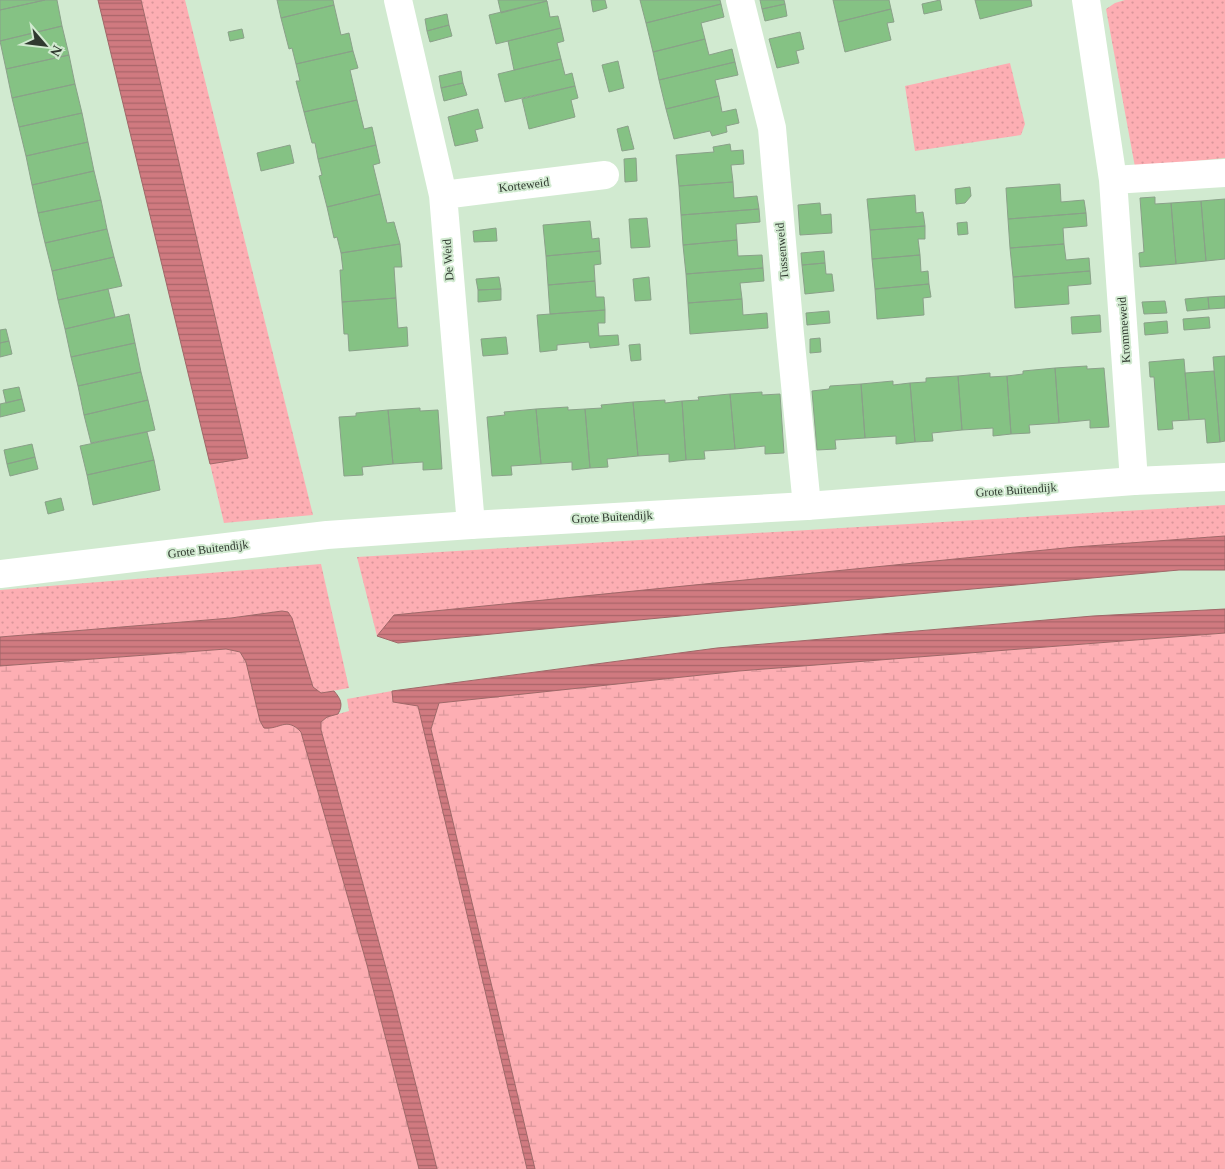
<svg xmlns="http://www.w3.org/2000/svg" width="1225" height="1169" font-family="Georgia,serif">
<defs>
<pattern id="green-dots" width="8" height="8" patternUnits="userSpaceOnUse" patternTransform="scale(1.25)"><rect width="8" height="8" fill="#fdaeb3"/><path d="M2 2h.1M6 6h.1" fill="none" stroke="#d9969a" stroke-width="1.8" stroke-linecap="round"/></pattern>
<pattern id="wetland-marsh" width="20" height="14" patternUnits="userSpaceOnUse" patternTransform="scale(1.25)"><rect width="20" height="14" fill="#fdaeb3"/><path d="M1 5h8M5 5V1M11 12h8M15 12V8" fill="none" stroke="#d9969a"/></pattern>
<pattern id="water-rules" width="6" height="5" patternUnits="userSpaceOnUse" patternTransform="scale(1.25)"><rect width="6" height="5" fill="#d07a80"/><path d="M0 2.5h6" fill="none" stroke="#a96569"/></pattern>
</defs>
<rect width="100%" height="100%" fill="#d1ead0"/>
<path fill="url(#green-dots)" d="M141 0H185L313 515 224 523 210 464 248 457Z
M1125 0H1225V158L1135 167 1106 9 1115 3Z
M1010 63 1025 124 1021 135 915 151 905 86Z
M1225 505V536L1075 548 395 615 377 636 357 557Z
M321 564 349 688 321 693 313 687 295 627 288 612 282 611 231 618 0 637V590Z
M392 691 393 702 418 705 527 1169H437L393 994 321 730V722L327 717 349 711 347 699Z"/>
<path fill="url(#wetland-marsh)" d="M1225 633V1169H535L431 729 439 703 739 671Z
M226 649 240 652 246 662 260 721 264 727C280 730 286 716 301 732L367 965 419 1169H0V666Z"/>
<path fill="url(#water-rules)" stroke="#a06768" d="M98 0H141L248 458 210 464Z
M1225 536V570H1179L722 612 398 643 377 636 394 615 1075 547Z
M1225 609V633L739 671 439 703 431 729 535 1169H527L418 706 393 702 392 691 717 648 1093 616Z
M282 611 288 612 292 618 313 687 321 693 334 691C340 698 344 704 338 714L327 717 321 722V730L393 994 437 1169H419L367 965 301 732C286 716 280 730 264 728L260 721 246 662 240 652 226 649 0 666V637L231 618Z"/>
<path fill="#85c284" stroke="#8aa189" d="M0 0H45L0 10Z
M45 0H57L62 26 0 41V10Z
M277 0H333L334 5 281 18Z
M498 0H546L547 1 501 13Z
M591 0H605L607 8 593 12Z
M640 0H720L721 4 646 23Z
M760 0H784L785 4 762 9Z
M833 0H889L891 9 838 22Z
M940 0 942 10 924 14 922 4Z
M975 0H1031L1032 6 980 19Z
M547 1 550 17 558 16 561 28 496 44 489 15Z
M721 4 724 17 701 23 705 39 653 52 646 23Z
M785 4 787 16 765 21 762 9Z
M334 5 341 35 349 33 353 51 296 64 292 48 289 49 281 18Z
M891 9 894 22 887 23 891 40 845 52 838 22Z
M447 14 449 25 427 31 425 19Z
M449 25 452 36 430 42 427 31Z
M62 26 69 55 6 69 0 41Z
M561 28 564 41 557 43 561 59 514 70 508 41Z
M242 29 244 38 230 41 228 32Z
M800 32 804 49 796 51 799 63 777 68 769 39Z
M705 39 709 55 732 49 735 62 659 80 653 52Z
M353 51 358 68 350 70 357 100 304 112 296 81H300L296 64Z
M69 55 75 84 12 98 6 69Z
M561 59 565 75 572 73 575 86 505 102 498 74Z
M618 61 624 88 609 92 602 65Z
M735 62 738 75 715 80 719 96 666 109 659 80Z
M461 71 463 83 441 88 439 76Z
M463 83 467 95 444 101 441 88Z
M75 84 82 113 19 127 12 98Z
M575 86 578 98 571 100 575 117 529 129 522 99Z
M719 96 722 112 736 109 739 123 726 126 727 132 712 136 710 131 674 139 666 109Z
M357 100 364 129 372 127 376 145 318 159 315 143H312L304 112Z
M478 109 483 128 475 130 478 141 455 146 448 117Z
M82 113 88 142 26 156 19 127Z
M628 126 634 149 622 151 617 129Z
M88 142 94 171 32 185 26 156Z
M730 144 731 151 743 150 744 164 731 165 733 182 679 186 676 155 714 152 713 147Z
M290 145 294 163 261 171 257 153Z
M376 145 380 163 373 165 380 194 327 207 319 176 322 175 318 159Z
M636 158 637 181 625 182 624 159Z
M94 171 101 200 38 213 32 185Z
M733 182 734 198 757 196 759 209 681 215 679 186Z
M1060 184 1061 202 1084 200 1086 213 1008 219 1006 188Z
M970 187 971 196 965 203 956 204 955 189Z
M380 194 387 223 394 222 400 244 341 253 337 237 334 238 327 207Z
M915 195 916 213 923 212 925 226 870 230 867 199Z
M1155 197V204L1171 203 1176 264 1140 267 1139 253 1144 252 1140 198Z
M1225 199V259L1206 261 1201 201Z
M101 200 107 229 45 243 38 213Z
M1201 201 1206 261 1176 264 1171 203Z
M820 203 821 215 831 214 832 233 800 235 798 205Z
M759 209 760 222 736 224 737 240 683 245 681 215Z
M1086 213 1087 226 1063 228 1064 244 1010 248 1008 219Z
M647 218 650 247 631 248 629 219Z
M590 221 592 239 599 238 600 251 546 256 543 225Z
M967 222 968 234 958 235 957 223Z
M925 226V239H918L920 255 872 259 870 230Z
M496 228 497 241 474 242 473 231Z
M107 229 114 257 52 271 45 243Z
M737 240 738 256 762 255 763 268 686 274 683 245Z
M400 244 402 267H394L396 298 342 302 340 270H343L341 253Z
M1064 244 1066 260 1089 258 1090 271 1013 277 1010 248Z
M600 251 601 264 594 265 595 281 548 285 546 256Z
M824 251 825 263 802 265 801 253Z
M920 255 921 272 928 271 929 284 875 289 872 259Z
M114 257 122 286 58 300 52 271Z
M825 263 826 274H832L834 291 805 294 802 265Z
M763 268 764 281 740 283 742 299 688 303 686 274Z
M1090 271 1091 284 1068 286 1069 304 1015 308 1013 277Z
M499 277 501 289 478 290 476 279Z
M649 277 651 300 635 301 633 279Z
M595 281 596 297H604L605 310 550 314 548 285Z
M929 284 931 297 923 298 924 315 877 319 875 289Z
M108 289 115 317 65 329 58 300Z
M501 289V300L478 302V290Z
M1225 296V308L1209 309 1208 297Z
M1208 297 1209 309 1187 311 1185 299Z
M396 298 398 328 407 327 408 346 349 351 348 334H344L342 302Z
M742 299 743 315 767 313 768 328 690 334 688 303Z
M1165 301 1167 313 1144 314 1142 302Z
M605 310V323H598L599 336 618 335 619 345 590 348 589 342 557 345V350L540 352 537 315Z
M829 311 830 323 807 325 806 313Z
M129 314 135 343 71 357 65 329Z
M1100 315 1101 332 1072 334 1071 317Z
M1209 317 1210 328 1184 330 1183 319Z
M1167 321 1168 333 1145 335 1144 323Z
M6 329 9 341 0 343V330Z
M506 337 508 354 483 356 481 339Z
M820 338 821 352 810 353V339Z
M9 341 12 354 0 357V343Z
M135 343 141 372 78 386 71 357Z
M640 344 641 360 631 361 629 345Z
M1225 356V441L1220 442 1213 357Z
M1184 359 1189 420 1172 421 1173 429 1158 430 1154 377H1150L1149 362Z
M1087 366V369L1104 368 1109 427 1090 428V420L1059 423 1055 368Z
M1055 368 1059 423 1029 425 1030 433 1011 434 1007 376 1023 374V371Z
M1214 371 1220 442 1207 443 1205 419 1189 420 1185 373Z
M141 372 148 400 84 415 78 386Z
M990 373V377L1007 376 1011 434 993 436V428L962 430 958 376Z
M958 376 962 430 932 433 933 441 915 442 910 383 926 382V378Z
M893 381V385L910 383 915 442 896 444V436L865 438 861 384Z
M861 384 865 438 835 440 836 449 817 450 812 391 829 389 830 386Z
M19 387 22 399 6 403 3 390Z
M762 392V395L780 394 784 453 765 454V446L735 449 730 394Z
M730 394 735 449 704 451 705 459 686 460 682 401 699 400 698 397Z
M22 399 25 411 0 417V404Z
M148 400 155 430 91 443 84 415Z
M665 400V403L682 401 686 460 669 462V454L638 456 633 402Z
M633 402 638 456 607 459 608 467 590 468 585 409 602 408 601 405Z
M568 407V410L585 409 590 468 572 470V462L541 464 536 409Z
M420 408V411L438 410 442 469 423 470V462L393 464 388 410Z
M536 409 541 464 511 466 512 475 492 476 487 417 505 415 504 412Z
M388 410 393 464 362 467 363 475 344 476 339 417 356 416V413Z
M147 432 154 460 87 475 80 446Z
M32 444 35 457 7 464 4 450Z
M35 457 38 469 10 476 7 464Z
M154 460 160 490 93 505 87 475Z
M61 498 64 510 48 514 45 502Z"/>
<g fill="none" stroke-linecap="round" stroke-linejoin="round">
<path stroke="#fff" stroke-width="28" d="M398 0 443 195 471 525
M740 0 772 128 790 334 807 506
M1086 0 1113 180 1134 481
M1113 180 1225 173
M443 195 605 175"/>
<path stroke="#fff" stroke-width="28" d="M0 574 327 535 471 525 807 506 1134 481 1225 477"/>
</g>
<g text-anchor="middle" stroke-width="4" stroke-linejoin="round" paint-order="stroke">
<g font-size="12" fill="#303a30" stroke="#d1ead0">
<text transform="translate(524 185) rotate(-7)" y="4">Korteweid</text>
<text transform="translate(782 251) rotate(-95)" y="4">Tussenweid</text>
<text transform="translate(448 260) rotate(-94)" y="4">De Weid</text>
<text transform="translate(1124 330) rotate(-94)" y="4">Krommeweid</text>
<text transform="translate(1016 490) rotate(-4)" y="4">Grote Buitendijk</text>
<text transform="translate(612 517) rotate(-3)" y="4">Grote Buitendijk</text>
<text transform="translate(208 549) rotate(-7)" y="4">Grote Buitendijk</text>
</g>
</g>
<g transform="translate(45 45) rotate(118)" stroke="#d1ead0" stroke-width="4" paint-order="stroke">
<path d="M0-4L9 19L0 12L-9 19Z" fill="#303a30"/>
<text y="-8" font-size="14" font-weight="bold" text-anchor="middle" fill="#303a30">N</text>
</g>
</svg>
